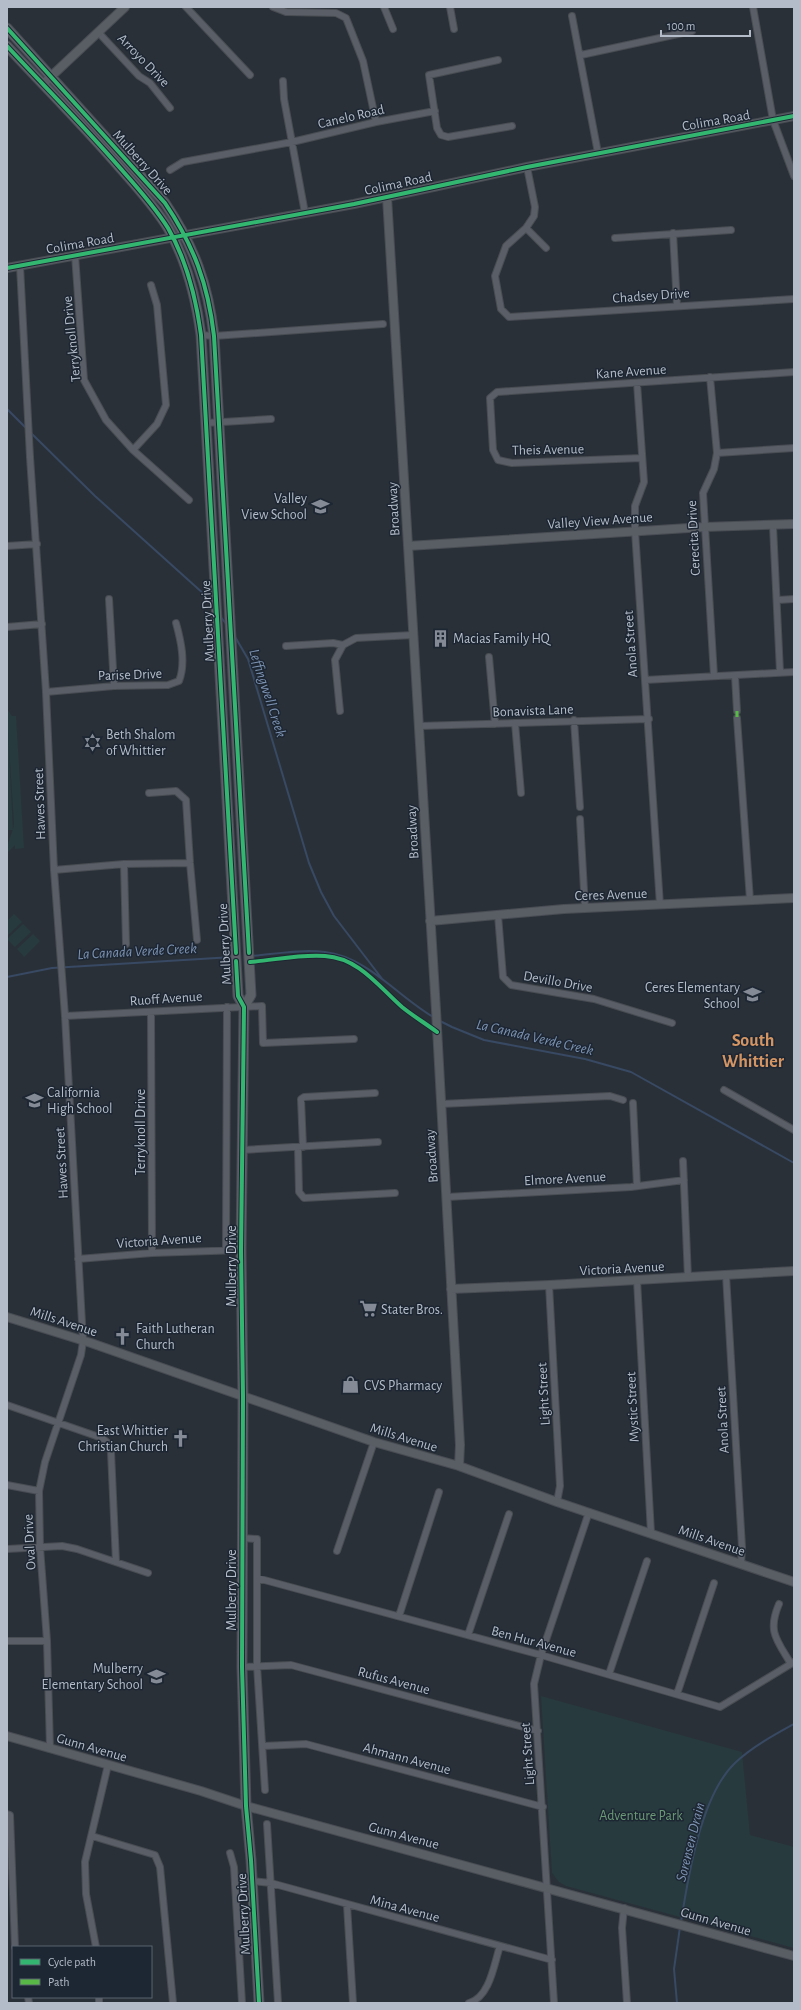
<svg xmlns="http://www.w3.org/2000/svg" width="801" height="2010" font-family="'Alegreya Sans',sans-serif">
<rect width="100%" height="100%" fill="#2a3038"/>
<path fill="#273a3e" d="M7 709 12 716H16L24 848 15 849V845L7 853C7 840 12 836 14 824L8 730 13 830H7Z
M14 914 22 922 7 936V921Z
M23 924 31 932 15 947 7 939Z
M33 934 40 941 24 957 17 949Z
M541 1696 742 1752 750 1835 794 1847V1948L566 1886 559 1882 552 1873Z"/>
<g fill="none" stroke-linecap="round" stroke-linejoin="round">
<path stroke="#384963" stroke-width="2" d="M7 409 26 428
M31 433 95 496 205 595 213 606
M220 616 227 625
M234 635 248 659 309 863 321 892 334 916 383 980
M251 956C275 954 301 949 325 952 368 957 398 997 435 1018
M7 977 52 968 233 957
M438 1020 452 1027 484 1040 585 1059 631 1072 794 1163
M681 1922C688 1877 701 1795 735 1763 752 1747 774 1735 794 1724
M677 2003 674 1969 680 1927"/>
<defs>
<path id="street" d="M186 7 250 75
M273 7 286 12 336 13 346 18 363 61 376 122
M384 7 393 29
M450 7 454 29
M753 7 773 120 794 176
M572 16 598 153
M98 32 139 76 150 83 170 108
M581 55 692 31
M498 60 429 75 437 128 441 135 448 137 512 126
M283 81 284 99 305 213
M527 167 535 207 534 216 526 228 506 246 495 276 501 309 509 317 794 299
M170 170 183 162 292 142 376 122 435 111
M526 228 546 248
M673 233 677 305
M615 238 731 230
M75 255 84 380 106 420 133 450 189 500
M20 266 30 457 46 692 54 870 65 1016 83 1341 81 1355 45 1462 39 1491 40 1547 47 1641 50 1748
M201 335 214 336 383 324
M710 377 717 453 714 469 703 493 714 676
M637 383 644 482 635 506V531L660 905
M206 423 271 419
M133 450 157 424 166 405 157 305 151 285
M717 453 794 448
M642 458 512 463 498 460 493 450 490 398 497 392 794 372
M773 526 780 672
M7 546 37 544
M109 599 114 686
M778 600 794 599
M7 627 42 624
M286 646 333 643 343 645 356 638 413 635
M489 657 495 724
M735 676 737 711
M645 680 794 672
M46 692 114 686 168 685 179 681C186 663 181 641 176 623
M340 711 335 660 343 645
M737 718 750 900
M574 720 580 807
M515 723 521 793
M419 726 649 719
M149 793 176 791 186 800 190 863 197 940
M580 819 585 908
M124 864 126 944
M54 870 124 864 190 863
M498 915 503 977 511 985 594 999 672 1023
M151 1012 152 1253
M65 1016 262 1006 263 1043 354 1039
M724 1090 794 1130
M633 1103 637 1186
M441 1104 610 1096 623 1100
M298 1147 299 1192 304 1198 395 1193
M303 1147 301 1099 304 1097 375 1093
M242 1150 378 1142
M683 1161 688 1278
M447 1197 631 1187 684 1180
M226 1250 227 1007
M78 1259 152 1253 241 1250
M726 1275 742 1547 741 1564
M637 1280 651 1533
M549 1285 560 1486 557 1502
M7 1405 102 1438 108 1443 111 1452 116 1562
M7 1485 39 1491
M242 1538 257 1539V1666L265 1790
M7 1549 62 1546 77 1549 148 1573
M337 1551 374 1442
M257 1578 541 1655 720 1707 794 1662
M779 1604C767 1632 777 1640 791 1664
M399 1616 439 1492
M468 1635 509 1514
M7 1641H47
M242 1667 291 1665 538 1731
M609 1674 647 1561
M677 1694 714 1583
M263 1746 306 1744 543 1807
M7 1814 10 1815 15 1947
M267 1824 278 2003
M92 1836 155 1855 160 1867 173 2003
M230 1853 234 1867 242 2003
M252 1881 271 1883 552 1960
M347 1905 353 2003
M624 1908 622 1928 627 2003
M96 1947 86 1894 85 1862 108 1765
M28 1997 29 2003
M99 1997V2003
M469 2003C490 1997 494 1964 500 1946
M554 2003 534 1684 541 1655 589 1512"/>
<path id="secondary" d="M43 84 125 7
M387 197 436 1010 460 1445 459 1466
M7 268 354 204 527 167 794 116
M408 546 704 527 794 524
M430 921 564 909 794 898
M451 1289 549 1285 794 1271
M7 1317 91 1343 374 1442 459 1466 557 1502 794 1582
M7 1736 201 1791 246 1806 794 1956"/>
<path id="primary" d="M7 28 165 203C194 246 208 284 214 336L251 995 244 1007
M7 46C45 87 84 126 121 169 137 187 155 207 168 228 187 261 196 298 201 335L238 996 244 1007 241 1250 243 1396 242 1667 246 1806 251 1860 259 2003"/>
</defs>
<use href="#street" stroke="#484c53" stroke-width="8"/>
<use href="#secondary" stroke="#484c53" stroke-width="10"/>
<use href="#primary" stroke="#484c55" stroke-width="11"/>
<use href="#street" stroke="#5a5e66" stroke-width="6"/>
<use href="#secondary" stroke="#595d64" stroke-width="8"/>
<use href="#primary" stroke="#5c6168" stroke-width="9"/>
<path stroke="#58b947" stroke-width="3" stroke-dasharray="6 3" stroke-linecap="butt" d="M737 711V718"/>
<defs>
<path id="cycleway" d="M7 28 165 203C194 246 208 284 214 336L249 953
M7 46C45 87 84 126 121 169 137 187 155 207 168 228 187 261 196 298 201 335L236 953
M7 268 354 204 527 167 794 116
M236 961 238 996 244 1007 241 1250 243 1396 242 1667 246 1806 251 1860 259 2003
M250 962C275 960 300 954 325 956 359 958 379 987 402 1007 413 1016 425 1023 437 1032"/>
</defs>
<use href="#cycleway" stroke="#1d2633" stroke-width="6"/>
<use href="#cycleway" stroke="#33b770" stroke-width="4"/>
</g>
<defs>
<symbol id="school-bare" viewBox="-9 -9 18 18"><path d="M0-5L7-2L0 1L-7-2ZM-4 1L0 2.5L4 1V4Q0 6-4 4Z" fill="#848b96" stroke="#1d2633" stroke-width="2.5" paint-order="stroke"/></symbol>
<symbol id="building-bare" viewBox="-9 -9 18 18"><path d="M-4-6H4V6H1V3H-1V6H-4ZM-2.5-4.3h1.7v1.8h-1.7ZM.8-4.3h1.7v1.8H.8ZM-2.5-1h1.7V.8h-1.7ZM.8-1h1.7V.8H.8Z" fill="#848b96" stroke="#1d2633" stroke-width="2.5" paint-order="stroke"/></symbol>
<symbol id="synagogue-bare" viewBox="-9 -9 18 18"><path d="M0-6.5L5.6 3.2H-5.6ZM0 6.5L5.6-3.2H-5.6Z" fill="#848b96" stroke="#1d2633" stroke-width="2.5" paint-order="stroke"/></symbol>
<symbol id="supermarket-bare" viewBox="-9 -9 18 18"><path d="M-6-5.5h2.5l.6 2H6L4.5 2H-2.5L-4.4-4H-6ZM-1.5 3.2a1.3 1.3 0 1 0 .1 0ZM3 3.2a1.3 1.3 0 1 0 .1 0Z" fill="#848b96" stroke="#1d2633" stroke-width="2.5" paint-order="stroke"/></symbol>
<symbol id="church-bare" viewBox="-9 -9 18 18"><path d="M-1.2-6h2.4v3.5h3.3v2.4h-3.3V6h-2.4V-.1h-3.3v-2.4h3.3Z" fill="#848b96" stroke="#1d2633" stroke-width="2.5" paint-order="stroke"/></symbol>
<symbol id="shop-bare" viewBox="-9 -9 18 18"><path d="M-5-2.5h2.3a2.7 3.5 0 0 1 5.4 0H5L5.5 6h-11ZM-1.5-2.5h3a1.5 2.3 0 0 0-3 0Z" fill="#848b96" stroke="#1d2633" stroke-width="2.5" paint-order="stroke"/></symbol>
</defs>
<g fill-rule="evenodd">
<use href="#school-bare" x="308" y="494" width="25" height="25"/>
<use href="#building-bare" x="428" y="626" width="25" height="25"/>
<use href="#synagogue-bare" x="80" y="730" width="25" height="25"/>
<use href="#school-bare" x="740" y="982" width="25" height="25"/>
<use href="#school-bare" x="22" y="1088" width="25" height="25"/>
<use href="#supermarket-bare" x="356" y="1296" width="25" height="25"/>
<use href="#church-bare" x="110" y="1324" width="25" height="25"/>
<use href="#shop-bare" x="338" y="1372" width="25" height="25"/>
<use href="#church-bare" x="168" y="1426" width="25" height="25"/>
<use href="#school-bare" x="144" y="1664" width="25" height="25"/>
</g>
<g text-anchor="middle" stroke-width="3" stroke-linejoin="round" paint-order="stroke">
<g font-size="14" fill="#b4bcc9" stroke="#1d2633">
<text transform="translate(144 60) rotate(46)" y="5">Arroyo Drive</text>
<text transform="translate(351 116) rotate(-13)" y="5">Canelo Road</text>
<text transform="translate(716 120) rotate(-10)" y="5">Colima Road</text>
<text transform="translate(143 162) rotate(48)" y="5">Mulberry Drive</text>
<text transform="translate(398 183) rotate(-12)" y="5">Colima Road</text>
<text transform="translate(80 243) rotate(-10)" y="5">Colima Road</text>
<text transform="translate(651 295) rotate(-4)" y="5">Chadsey Drive</text>
<text transform="translate(71 339) rotate(-96)" y="5">Terryknoll Drive</text>
<text transform="translate(631 371) rotate(-4)" y="5">Kane Avenue</text>
<text transform="translate(548 449) rotate(-1)" y="5">Theis Avenue</text>
<text transform="translate(393 509) rotate(-93)" y="5">Broadway</text>
<text transform="translate(600 520) rotate(-4)" y="5">Valley View Avenue</text>
<text transform="translate(693 538) rotate(-93)" y="5">Cerecita Drive</text>
<text transform="translate(207 621) rotate(-93)" y="5">Mulberry Drive</text>
<text transform="translate(630 644) rotate(-94)" y="5">Anola Street</text>
<text transform="translate(130 674) rotate(-2)" y="5">Parise Drive</text>
<text transform="translate(533 710) rotate(-2)" y="5">Bonavista Lane</text>
<text transform="translate(39 804) rotate(-92)" y="5">Hawes Street</text>
<text transform="translate(412 832) rotate(-93)" y="5">Broadway</text>
<text transform="translate(611 894) rotate(-2)" y="5">Ceres Avenue</text>
<text transform="translate(224 944) rotate(-93)" y="5">Mulberry Drive</text>
<text transform="translate(558 981) rotate(10)" y="5">Devillo Drive</text>
<text transform="translate(166 998) rotate(-4)" y="5">Ruoff Avenue</text>
<text transform="translate(140 1132) rotate(-90)" y="5">Terryknoll Drive</text>
<text transform="translate(431 1156) rotate(-94)" y="5">Broadway</text>
<text transform="translate(61 1163) rotate(-93)" y="5">Hawes Street</text>
<text transform="translate(565 1178) rotate(-3)" y="5">Elmore Avenue</text>
<text transform="translate(159 1240) rotate(-4)" y="5">Victoria Avenue</text>
<text transform="translate(231 1266) rotate(-90)" y="5">Mulberry Drive</text>
<text transform="translate(622 1268) rotate(-3)" y="5">Victoria Avenue</text>
<text transform="translate(64 1321) rotate(18)" y="5">Mills Avenue</text>
<text transform="translate(543 1394) rotate(-93)" y="5">Light Street</text>
<text transform="translate(632 1407) rotate(-93)" y="5">Mystic Street</text>
<text transform="translate(722 1420) rotate(-93)" y="5">Anola Street</text>
<text transform="translate(404 1437) rotate(17)" y="5">Mills Avenue</text>
<text transform="translate(712 1540) rotate(19)" y="5">Mills Avenue</text>
<text transform="translate(29 1542) rotate(-93)" y="5">Oval Drive</text>
<text transform="translate(231 1590) rotate(-90)" y="5">Mulberry Drive</text>
<text transform="translate(534 1641) rotate(15)" y="5">Ben Hur Avenue</text>
<text transform="translate(394 1680) rotate(15)" y="5">Rufus Avenue</text>
<text transform="translate(92 1747) rotate(16)" y="5">Gunn Avenue</text>
<text transform="translate(527 1754) rotate(-94)" y="5">Light Street</text>
<text transform="translate(407 1758) rotate(15)" y="5">Ahmann Avenue</text>
<text transform="translate(404 1835) rotate(15)" y="5">Gunn Avenue</text>
<text transform="translate(405 1908) rotate(15)" y="5">Mina Avenue</text>
<text transform="translate(243 1914) rotate(-93)" y="5">Mulberry Drive</text>
<text transform="translate(716 1921) rotate(16)" y="5">Gunn Avenue</text>
</g>
<g font-size="14" fill="#b4bcc9" stroke="#1d2633" text-anchor="start">
<text x="307" y="503" text-anchor="end">Valley<tspan x="307" dy="16">View School</tspan></text>
<text x="453" y="643">Macias Family HQ</text>
<text x="106" y="739">Beth Shalom<tspan x="106" dy="16">of Whittier</tspan></text>
<text x="740" y="992" text-anchor="end">Ceres Elementary<tspan x="740" dy="16">School</tspan></text>
<text x="47" y="1097">California<tspan x="47" dy="16">High School</tspan></text>
<text x="381" y="1314">Stater Bros.</text>
<text x="136" y="1333">Faith Lutheran<tspan x="136" dy="16">Church</tspan></text>
<text x="364" y="1390">CVS Pharmacy</text>
<text x="168" y="1435" text-anchor="end">East Whittier<tspan x="168" dy="16">Christian Church</tspan></text>
<text x="143" y="1673" text-anchor="end">Mulberry<tspan x="143" dy="16">Elementary School</tspan></text>
</g>
<g font-size="14" fill="#6b9a76" stroke="#1d2633">
<text x="641" y="1820">Adventure Park</text>
</g>
<g font-size="15" font-style="italic" fill="#7c92b1" stroke="#1d2633">
<text transform="translate(268 693) rotate(72)" y="5">Leffingwell Creek</text>
<text transform="translate(137 951) rotate(-3)" y="5">La Canada Verde Creek</text>
<text transform="translate(535 1037) rotate(13)" y="5">La Canada Verde Creek</text>
<text transform="translate(690 1842) rotate(-76)" y="5">Sorensen Drain</text>
</g>
<g font-size="18" font-weight="bold" fill="#d59563" stroke="#1d2633">
<text x="753" y="1046">South<tspan x="753" dy="21">Whittier</tspan></text>
</g>
</g>
<rect width="801" height="2010" fill="none" stroke="#b4bcc9" stroke-width="16"/>
<rect x="12" y="1946" width="140" height="52" fill="#1d2633" stroke="#59626f"/>
<rect x="20" y="1959" width="20" height="6" fill="#33b770" stroke="#59626f"/>
<text x="48" y="1966" font-size="12" fill="#b4bcc9">Cycle path</text>
<rect x="20" y="1979" width="20" height="6" fill="#58b947" stroke="#59626f"/>
<text x="48" y="1986" font-size="12" fill="#b4bcc9">Path</text>
<path d="M661 30v6h89v-6" fill="none" stroke="#b4bcc9" stroke-width="2"/>
<text x="667" y="30" font-size="12" fill="#b4bcc9" stroke="#1d2633" stroke-width="3" paint-order="stroke">100 m</text>
</svg>
